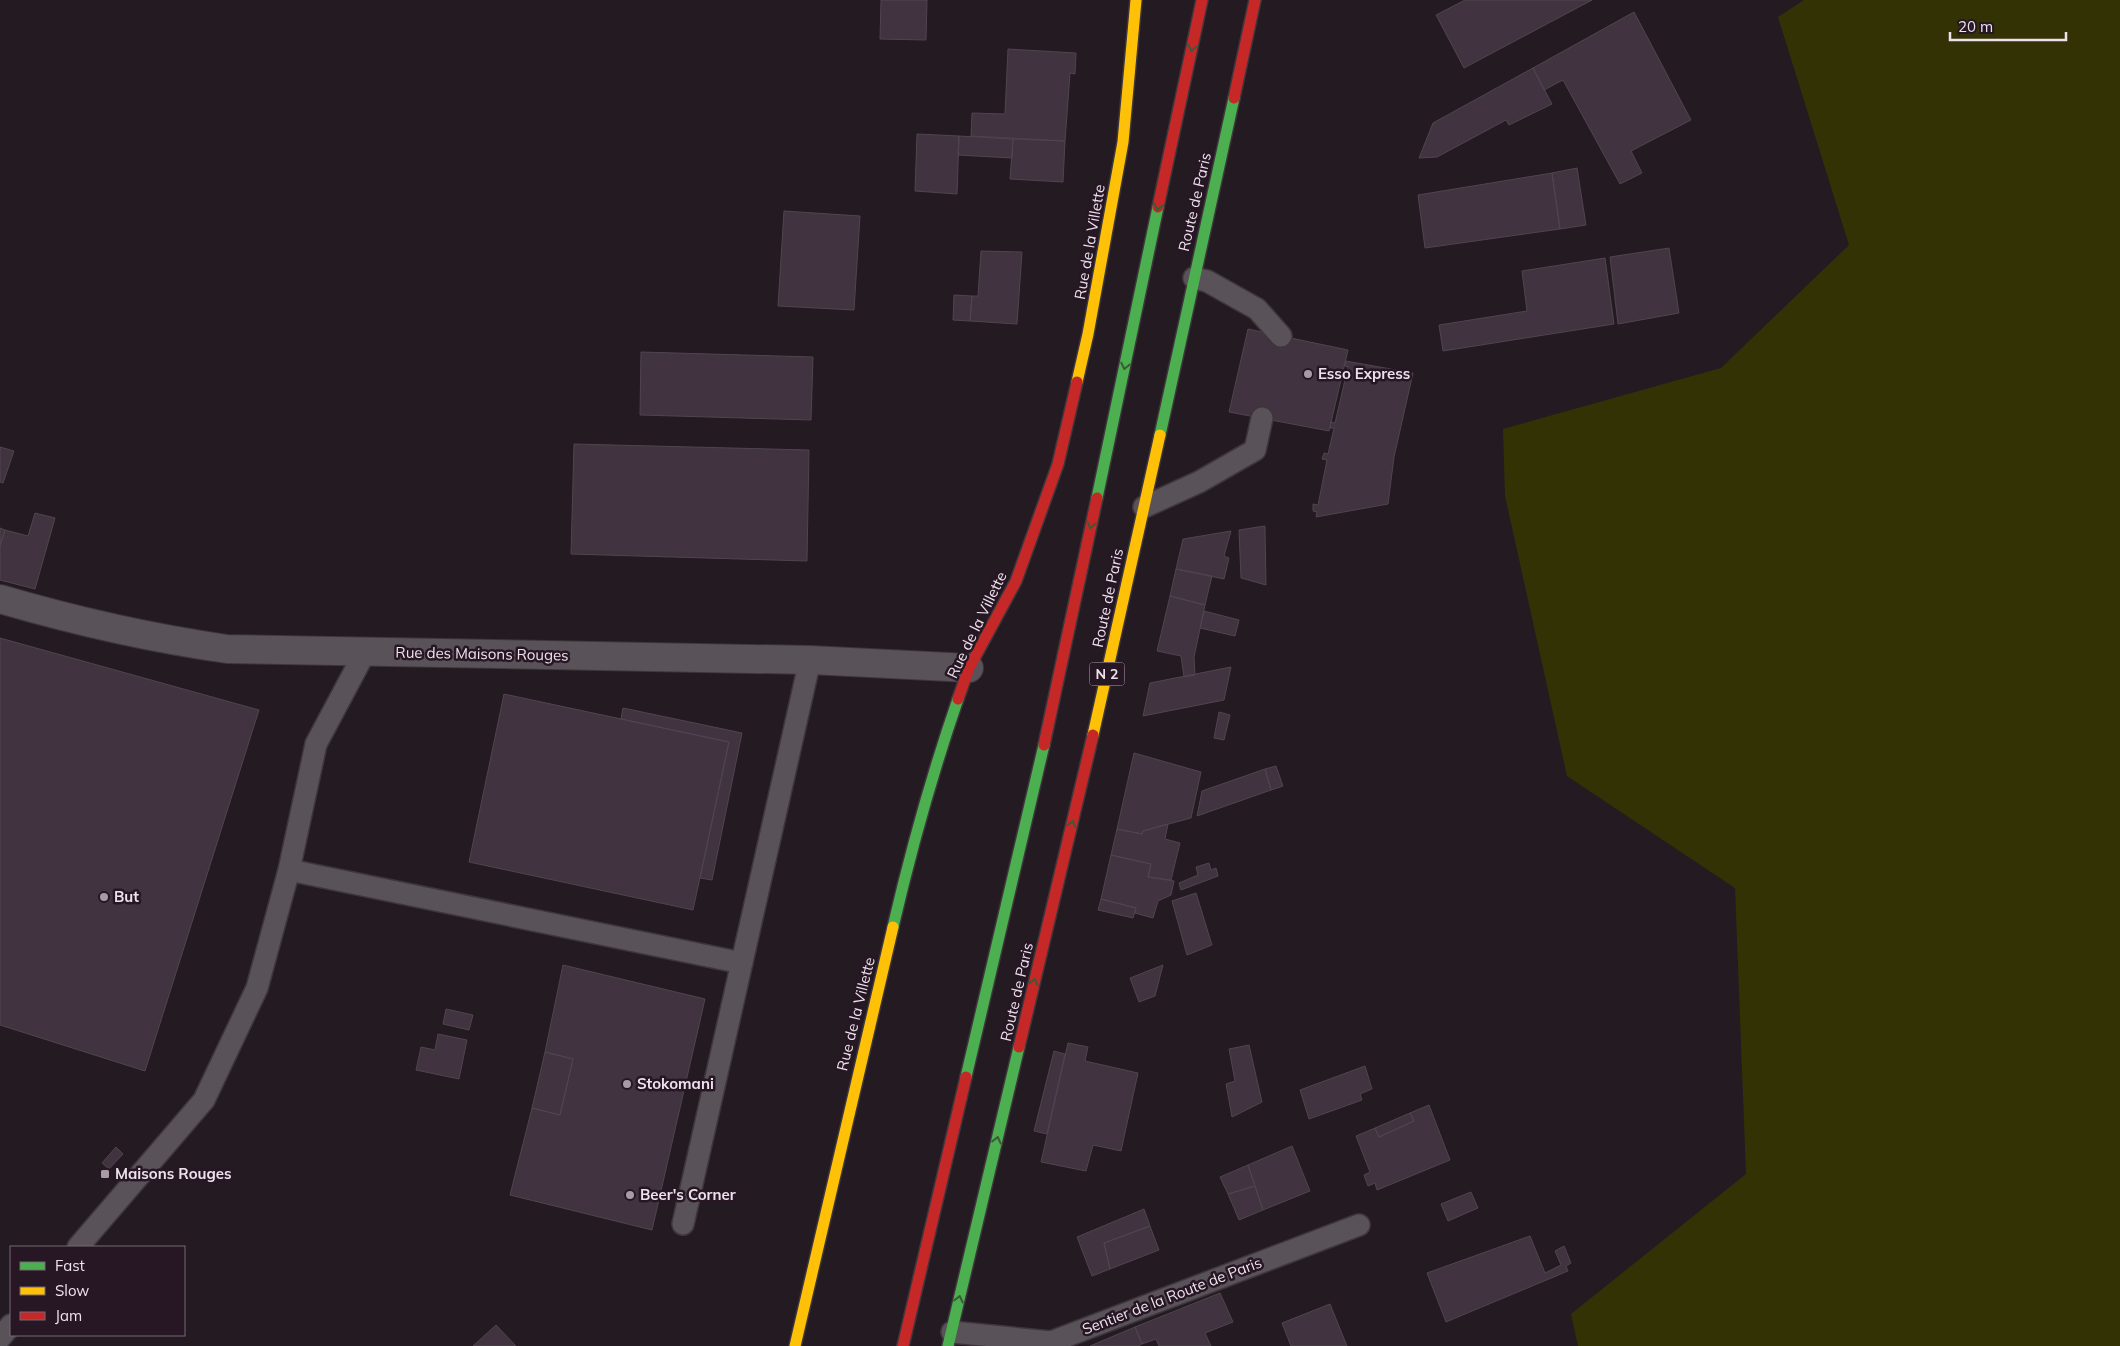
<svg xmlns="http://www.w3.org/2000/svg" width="2120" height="1346" font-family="Mulish,sans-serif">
<rect width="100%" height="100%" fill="#241a22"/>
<path fill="#333205" d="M1804 0H2120V1346H1578L1571 1314 1746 1174 1735 888 1567 776 1505 496 1503 429 1721 368 1849 245 1778 17Z"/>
<path fill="#423341" stroke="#4f464d" d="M881 0H927L926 40 880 39Z
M1465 0H1592L1464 68 1436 15Z
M1634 12 1691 120 1631 151 1642 173 1620 184 1563 80 1544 90 1533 68Z
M1008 49 1076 53 1075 74 1070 73 1065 141 971 136 972 113 1005 114Z
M1533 68 1552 104 1509 125 1506 120 1437 157 1419 158 1433 123Z
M917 134 959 136 957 194 915 191Z
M959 136 1013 139 1012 158 958 155Z
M1013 139 1065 141 1063 182 1010 179Z
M1577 168 1586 225 1560 229 1552 173Z
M1552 173 1560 229 1425 248 1418 195Z
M784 211 860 216 854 310 778 306Z
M1669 248 1679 313 1618 324 1610 257Z
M981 251 1022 252 1017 324 970 321 972 296H978Z
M1605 258 1614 324 1443 351 1439 325 1527 311 1522 271Z
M954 295 972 296 970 321 953 320Z
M1248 329 1348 350 1329 431 1229 412Z
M641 352 813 357 811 420 640 415Z
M1346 361 1413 373 1394 457 1388 504 1316 517 1317 512 1313 511V504L1318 505 1327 460 1322 459 1324 453 1328 454 1334 428H1330L1331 422 1335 423 1348 367 1345 366Z
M574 444 809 450 807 561 571 554Z
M0 447 14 451 3 483 0 482Z
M35 513 55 518 35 589 0 580V546L5 530 28 536Z
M1265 526V531L1266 585 1241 578 1239 530Z
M0 528 5 530 0 546Z
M1231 531 1224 556 1229 558 1224 579 1176 569 1183 539Z
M1176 569 1212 576 1205 605 1170 596Z
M1170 596 1205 605 1194 657 1195 675 1184 677 1181 656 1157 651Z
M1204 611 1239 620 1235 636 1200 628Z
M0 638 259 710 145 1071 0 1025Z
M1231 667 1224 700 1143 716 1150 683Z
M504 694 729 742 693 910 469 862Z
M623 708 742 733 712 880 700 878 729 742 621 719Z
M1219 712 1230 715 1224 740 1214 738Z
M1134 753 1201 772 1191 818 1143 831 1142 834 1117 829Z
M1276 766 1283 786 1271 790 1265 769Z
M1265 769 1271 790 1197 816 1202 791Z
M1168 824 1165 839 1180 843 1171 880 1148 877 1151 864 1111 855 1117 829 1142 834 1143 831Z
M1111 855 1151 864 1148 877 1174 881 1171 895 1158 901 1153 918 1135 913 1136 908 1101 899Z
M1209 863 1211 870 1216 868 1218 876 1181 890 1179 883 1198 875 1196 867Z
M1196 893 1212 945 1187 955 1172 901Z
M1101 899 1136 908 1133 918 1098 910Z
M563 965 705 999 652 1230 510 1195 532 1108 560 1115 573 1059 545 1052Z
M1163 965 1155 996 1139 1002 1130 978Z
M446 1009 473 1015 469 1030 443 1024Z
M438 1034 467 1040 459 1079 416 1070 421 1047 435 1050Z
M1068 1043 1088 1047 1085 1061 1138 1073 1121 1151 1093 1145 1086 1171 1041 1162Z
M1249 1045 1262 1102 1232 1117 1226 1084 1235 1081 1229 1049Z
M1054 1051 1065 1054 1047 1134 1034 1131Z
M545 1052 573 1059 560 1115 532 1108Z
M1365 1066 1372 1089 1360 1094 1362 1100 1309 1119 1300 1090Z
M1429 1105 1450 1160 1377 1190 1375 1183 1368 1186 1364 1175 1370 1172 1356 1136 1375 1128 1379 1137 1414 1121 1410 1113Z
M1410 1113 1414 1121 1379 1137 1375 1128Z
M1292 1146 1310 1191 1263 1210 1248 1165Z
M116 1147 123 1154 109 1169 102 1163Z
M1248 1165 1255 1186 1228 1194 1220 1177Z
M1255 1186 1263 1210 1239 1220 1228 1194Z
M1471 1192 1478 1208 1448 1221 1441 1204Z
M1144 1209 1150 1226 1104 1243 1110 1269 1092 1276 1077 1237Z
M1150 1226 1159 1250 1110 1269 1104 1243Z
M1530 1236 1545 1273 1561 1265 1555 1251 1564 1246 1571 1263 1566 1266 1568 1271 1446 1322 1427 1273Z
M1220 1293 1233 1322 1205 1333 1211 1346H1159L1156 1339 1142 1344 1135 1327Z
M1330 1304 1347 1346H1291L1282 1323Z
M496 1325 516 1346H473Z
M1135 1327 1142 1344 1138 1346H1090Z"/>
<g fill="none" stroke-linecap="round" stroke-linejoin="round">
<defs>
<path id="lane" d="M1194 278 1207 281 1257 309 1281 336
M1144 507 1199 482 1255 450 1262 418
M289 870 742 963
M683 1224 810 660
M78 1247 204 1100 257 988 289 870 316 744 365 652
M952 1332 1051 1342 1359 1225
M0 1338 11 1325"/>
<path id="street" d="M0 599C75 621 150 638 227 649L810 660 969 668"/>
<path id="fast" d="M1160 435 1234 98
M1097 498 1158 207
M893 927C911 850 932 774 958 699
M966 1077 1044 745
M948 1346 1019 1047"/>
<path id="slow" d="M1077 382 1088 334 1123 142 1136 0
M1093 735 1160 435
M795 1346 893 927"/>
<path id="jam" d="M1234 98 1255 0
M1158 207 1202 0
M958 699 969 668 1016 581 1058 464 1077 382
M1044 745 1097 498
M1019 1047 1093 735
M903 1346 966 1077"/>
</defs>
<use href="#lane" stroke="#3d363c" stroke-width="24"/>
<use href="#street" stroke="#3d363c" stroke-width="30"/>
<use href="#fast" stroke="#3d363c" stroke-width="14"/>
<use href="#slow" stroke="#3d363c" stroke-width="14"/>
<use href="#jam" stroke="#3d363c" stroke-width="14"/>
<use href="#lane" stroke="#595258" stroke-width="21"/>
<use href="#street" stroke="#595258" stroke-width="28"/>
<use href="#fast" stroke="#4caf50" stroke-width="11"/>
<use href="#slow" stroke="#ffc107" stroke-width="11"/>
<use href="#jam" stroke="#c62828" stroke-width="11"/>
</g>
<defs><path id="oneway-chevron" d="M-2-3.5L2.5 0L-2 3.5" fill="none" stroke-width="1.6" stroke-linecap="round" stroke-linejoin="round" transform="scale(1.25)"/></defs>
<g stroke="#385b38">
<use href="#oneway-chevron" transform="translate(1192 48) rotate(102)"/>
<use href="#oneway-chevron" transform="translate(1158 207) rotate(102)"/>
<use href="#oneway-chevron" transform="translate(1125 366) rotate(102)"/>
<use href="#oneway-chevron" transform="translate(1091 525) rotate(102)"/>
<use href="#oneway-chevron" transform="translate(1072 824) rotate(-77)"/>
<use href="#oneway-chevron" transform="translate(1034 982) rotate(-77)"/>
<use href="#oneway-chevron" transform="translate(997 1140) rotate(-77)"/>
<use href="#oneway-chevron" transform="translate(959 1299) rotate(-77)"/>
</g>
<g fill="#a79ca5" stroke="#271725" stroke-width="2">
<circle cx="1308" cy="374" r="5"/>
<circle cx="104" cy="897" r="5"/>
<circle cx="627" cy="1084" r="5"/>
<rect x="100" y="1169" width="10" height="10" rx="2.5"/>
<circle cx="630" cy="1195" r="5"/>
</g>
<g text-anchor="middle" stroke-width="5" stroke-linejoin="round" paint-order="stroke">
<rect fill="#271725" stroke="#b2a5b0" stroke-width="1" x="1089.5" y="662.5" width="35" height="23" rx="4"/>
<g font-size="14" font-weight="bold" fill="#ede2ec">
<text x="1107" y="679">N 2</text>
</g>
<g font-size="15" fill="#ede2ec" stroke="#271725">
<text transform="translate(1195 202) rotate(-77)" y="5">Route de Paris</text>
<text transform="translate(1090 242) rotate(-80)" y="5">Rue de la Villette</text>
<text transform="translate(1108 598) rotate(-78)" y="5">Route de Paris</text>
<text transform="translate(977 625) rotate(-64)" y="5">Rue de la Villette</text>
<text transform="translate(482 654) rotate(1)" y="5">Rue des Maisons Rouges</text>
<text transform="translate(1017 992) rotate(-77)" y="5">Route de Paris</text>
<text transform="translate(856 1014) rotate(-76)" y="5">Rue de la Villette</text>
<text transform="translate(1172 1296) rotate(-21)" y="5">Sentier de la Route de Paris</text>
</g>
<g font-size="15" font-weight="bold" fill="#ede2ec" stroke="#271725" text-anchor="start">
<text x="1318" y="379">Esso Express</text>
<text x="114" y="902">But</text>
<text x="637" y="1089">Stokomani</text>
<text x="115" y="1179">Maisons Rouges</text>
<text x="640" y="1200">Beer's Corner</text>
</g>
</g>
<rect x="10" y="1246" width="175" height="90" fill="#271725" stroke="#766875"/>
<rect x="20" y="1262" width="25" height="8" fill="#4caf50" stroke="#766875"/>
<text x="55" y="1271" font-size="15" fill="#ede2ec">Fast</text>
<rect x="20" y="1287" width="25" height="8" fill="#ffc107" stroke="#766875"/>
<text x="55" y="1296" font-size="15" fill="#ede2ec">Slow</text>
<rect x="20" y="1312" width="25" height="8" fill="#c62828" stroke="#766875"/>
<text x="55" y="1321" font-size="15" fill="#ede2ec">Jam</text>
<path d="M1950 32v8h116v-8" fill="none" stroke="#ede2ec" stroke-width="2.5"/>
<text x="1958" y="32" font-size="15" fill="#ede2ec" stroke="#271725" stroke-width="4" paint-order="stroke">20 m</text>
</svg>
